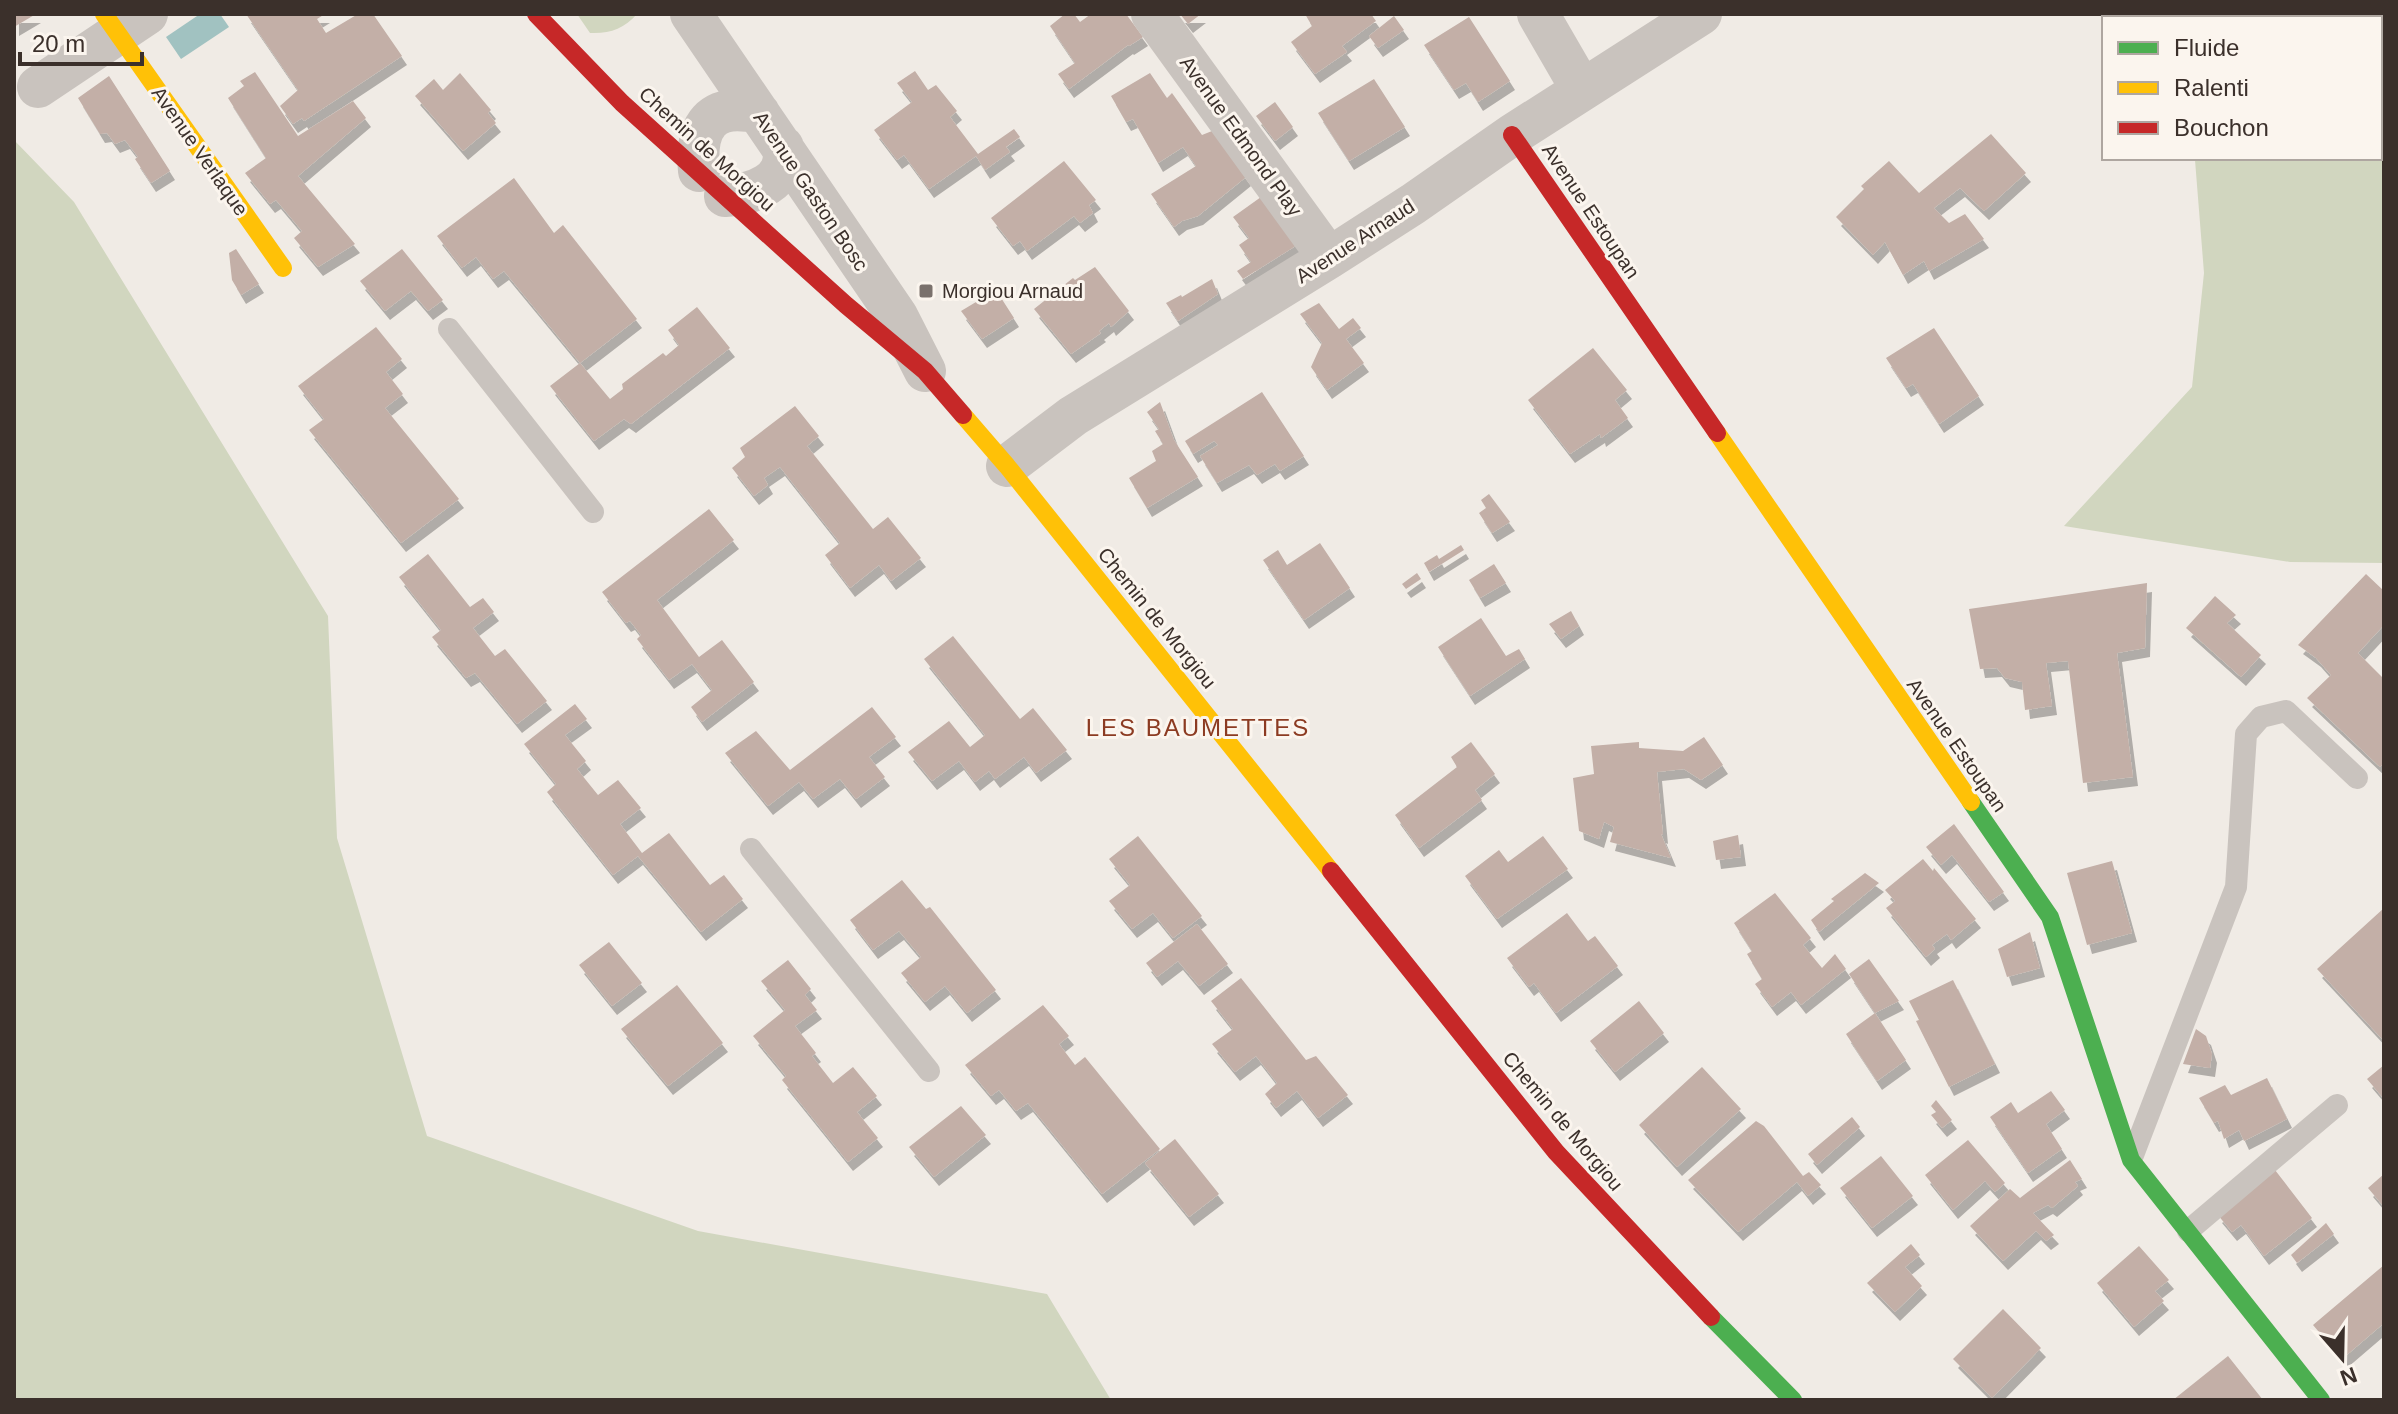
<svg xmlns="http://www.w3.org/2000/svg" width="2398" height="1414" font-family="Helvetica,sans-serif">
<defs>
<filter id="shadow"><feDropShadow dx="5" dy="9" stdDeviation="0" flood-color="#0004"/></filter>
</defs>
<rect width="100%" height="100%" fill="#f0ebe5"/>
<path fill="#d1d6bf" d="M577 14H637C624 29 609 34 590 33Z
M2233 14H2384V563L2290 562 2064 526 2192 387 2204 273 2195 160 2380 158V18H2236Z
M14 140 74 202 328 616 337 838 427 1136 698 1231 1047 1294 1111 1400H14Z"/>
<path fill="#a1c2c1" d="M200 14H220L229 27 181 59 166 37Z"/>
<path fill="#c3afa7" filter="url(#shadow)" d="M14 14H36L14 27Z
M246 14H325L317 19 326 33 358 14H373L402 56 304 121 302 118 293 124 280 106 298 90Z
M1065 14H1074L1080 22 1091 14H1126L1143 37 1129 46 1128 45 1069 89 1058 74 1075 63 1050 26Z
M1180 14H1201L1188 24Z
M1305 14H1371L1376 21 1342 46 1347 52 1315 74 1291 42 1312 26Z
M1394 16 1404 30 1378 48 1369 36Z
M1469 17 1510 81 1478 102 1466 83 1454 90 1424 45Z
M915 71 928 90 936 85 957 111 950 117 978 154 1014 129 1020 137 1006 147 1010 152 985 170 976 156 929 189 904 155 897 160 874 130 912 102 897 83Z
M255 72 298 136 353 101 366 118 298 176 355 244 318 267 294 238 302 231 276 200 270 204 245 173 266 158 228 98 244 86 240 81Z
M460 73 491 110 488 113 496 123 463 151 415 96 434 79 443 90Z
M1150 73 1167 98 1172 93 1202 135 1212 131 1246 177 1198 216 1182 221 1174 227 1151 194 1196 166 1183 147 1158 163 1133 119 1126 122 1111 96Z
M109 76 170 171 151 183 135 159 138 157 125 140 115 144 107 133 100 134 78 98Z
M1374 79 1405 127 1349 161 1318 113Z
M1275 102 1293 127 1275 141 1256 116Z
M1991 134 2026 173 1984 211 1960 188 1934 208 1949 223 1965 214 1984 239 1929 271 1924 261 1903 275 1885 242 1873 255 1836 217 1864 189 1861 186 1889 161 1919 193Z
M1064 161 1096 200 1089 205 1093 213 1080 223 1074 216 1027 251 1020 241 1013 246 991 218Z
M514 178 554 233 563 225 637 319 580 363 610 399 623 389 622 384 663 353 666 356 679 345 668 330 697 307 730 348 631 424 624 419 594 441 550 386 580 363 504 271 493 279 476 257 462 268 437 236Z
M1261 197 1297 245 1243 279 1237 271 1251 262 1239 245 1249 238 1233 217Z
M236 249 259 284 241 295 232 280 229 253Z
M402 249 443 300 428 311 411 291 385 311 360 281Z
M1095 267 1129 311 1111 327 1109 323 1099 331 1101 333 1071 354 1034 309 1073 278 1075 280Z
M1212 279 1218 294 1178 321 1166 303 1181 295 1182 297Z
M996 290 1014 318 982 339 961 311Z
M1319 303 1339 329 1353 318 1361 328 1346 339 1364 363 1327 390 1311 367 1322 343 1300 314Z
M376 327 402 359 386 372 403 394 385 408 459 499 401 543 309 430 324 419 298 386Z
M1934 328 1979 396 1939 424 1913 384 1906 388 1886 358Z
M1593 348 1627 390 1615 400 1628 418 1601 438 1600 434 1570 454 1528 400Z
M1262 392 1304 456 1280 471 1275 464 1257 475 1249 465 1217 483 1200 456 1218 445 1214 441 1193 454 1185 441Z
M1160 402 1174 440 1198 477 1147 508 1129 478 1156 461 1152 451 1163 444 1155 431 1159 429 1147 412Z
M795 406 819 436 807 446 873 529 888 517 921 558 891 581 879 565 850 588 825 555 840 543 780 467 764 478 768 485 754 496 732 468 745 457 740 448Z
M1489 494 1510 522 1492 533 1479 513 1486 508 1481 500Z
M709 509 734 540 657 600 699 657 722 640 754 682 702 722 691 707 712 690 692 664 669 680 637 639 641 635 630 621 626 623 602 592Z
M1320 543 1350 588 1304 620 1263 560 1278 550 1287 565Z
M1461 545 1464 550 1429 572 1424 563 1437 555 1439 559Z
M428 554 470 607 483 598 494 612 473 628 495 656 505 649 547 701 517 724 475 673 466 678 432 637 441 630 399 577Z
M1494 564 1506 583 1480 598 1469 580Z
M1417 573 1421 579 1406 589 1402 584Z
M2366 574 2384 591V625L2358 653 2384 679V763L2380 767 2307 698 2331 675 2316 658 2298 645Z
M2147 583 2145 648 2117 653 2133 777 2083 783 2068 661 2046 663 2052 706 2025 710 2022 682 2005 678 1997 668 1980 669 1969 609Z
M2215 596 2236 615 2227 623 2261 655 2241 677 2186 628Z
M1571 611 1579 626 1561 639 1549 624Z
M1481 618 1506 656 1519 649 1525 659 1470 696 1438 647Z
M953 636 1020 719 1033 708 1067 750 1036 773 1024 757 995 779 989 771 975 782 959 761 932 781 908 752 949 721 970 747 985 735 924 659Z
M575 704 587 719 565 735 586 761 577 769 598 795 618 780 641 808 620 824 642 853 669 833 710 885 724 875 743 899 701 932 638 856 613 875 547 792 556 784 524 744Z
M872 707 896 737 869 757 885 777 856 799 840 779 813 799 799 782 768 806 725 753 756 731 790 770Z
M1704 737 1723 765 1701 780 1684 769 1657 772 1663 835 1661 834 1671 858 1610 842 1614 827 1604 822 1599 839 1579 831 1573 778 1594 774 1591 746 1639 742V748L1683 751Z
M1471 742 1495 774 1475 790 1482 800 1419 848 1395 815 1457 767 1451 757Z
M1954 824 2004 892 1989 902 1952 855 1941 865 1926 847Z
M1738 835 1741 857 1716 860 1713 841Z
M1138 836 1202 916 1173 938 1153 913 1132 929 1109 901 1130 885 1109 859Z
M1543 836 1568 869 1497 919 1465 876 1499 850 1508 862Z
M1923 859 1933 871 1934 868 1976 919 1951 940 1947 934 1932 945 1935 949 1926 957 1886 908 1895 901 1885 890Z
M2112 861 2132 933 2087 945 2067 873Z
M1865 873 1879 883 1819 932 1811 920 1834 901 1831 899Z
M902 880 926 909 930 907 996 990 967 1013 945 986 925 1002 901 973 921 957 899 931 873 950 850 920Z
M1775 893 1811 938 1803 945 1822 968 1835 954 1846 969 1801 1005 1791 992 1772 1007 1755 984 1762 979 1747 954 1752 951 1734 923Z
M2384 908V1041L2317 969Z
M1567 913 1588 941 1595 936 1618 966 1556 1013 1534 983 1529 987 1507 958Z
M1197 924 1228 964 1199 986 1178 961 1157 977 1146 963Z
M2030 932 2040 968 2007 977 1998 949Z
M609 942 642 983 612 1006 579 965Z
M1869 959 1899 1001 1875 1013 1849 974Z
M788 960 811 989 805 995 817 1010 795 1026 816 1053 812 1056 833 1083 853 1067 877 1096 857 1112 878 1138 848 1162 782 1080 786 1076 753 1036 785 1010 761 981Z
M1241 978 1306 1060 1316 1056 1348 1095 1318 1118 1297 1091 1276 1108 1265 1094 1277 1083 1256 1056 1235 1072 1212 1044 1233 1029 1211 1001Z
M1953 980 1995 1064 1949 1087 1916 1021 1919 1020 1909 1001Z
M677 985 723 1043 668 1086 621 1029Z
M1639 1001 1664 1033 1615 1072 1590 1041Z
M1043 1005 1069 1036 1059 1044 1075 1065 1085 1057 1160 1149 1102 1194 1028 1103 1016 1111 999 1090 991 1096 965 1065Z
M1875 1013 1906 1060 1877 1081 1846 1034Z
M2196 1029 2206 1036 2212 1054 2210 1068 2183 1064Z
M2384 1065V1099L2367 1079Z
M1702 1067 1741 1109 1677 1167 1639 1125Z
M2267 1078 2287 1119 2244 1141 2239 1130 2224 1139 2218 1121 2214 1123 2199 1098 2225 1085 2231 1095Z
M2051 1091 2065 1110 2046 1124 2062 1149 2028 1173 1990 1117 2011 1102 2018 1113Z
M1936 1100 1952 1120 1942 1128 1931 1115 1936 1112 1931 1106Z
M961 1106 986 1135 934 1177 909 1147Z
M1852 1117 1860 1127 1817 1165 1808 1154Z
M1756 1121 1764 1126 1803 1176 1809 1172 1821 1185 1808 1196 1797 1182 1738 1232 1688 1180Z
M1175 1139 1219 1194 1189 1217 1145 1163Z
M1968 1140 2005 1183 1995 1192 1985 1181 1953 1210 1925 1175Z
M1881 1156 1913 1196 1872 1228 1840 1188Z
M2070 1160 2082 1179 2075 1182 2078 1186 2052 1208 2048 1205 2033 1213 2054 1235 2046 1241 2036 1231 2003 1261 1970 1226 2010 1189 2020 1198Z
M2275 1170 2312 1218 2264 1256 2241 1225 2232 1232 2217 1214Z
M2384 1174V1207L2368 1188Z
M2326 1223 2334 1234 2297 1263 2291 1255Z
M1911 1244 1920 1255 1905 1267 1922 1286 1895 1312 1867 1283Z
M2139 1246 2169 1280 2155 1291 2164 1301 2134 1327 2097 1283Z
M2384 1265V1323L2342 1359 2313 1325Z
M2003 1309 2041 1348 1992 1398 1953 1359Z
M2228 1356 2263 1400H2173Z"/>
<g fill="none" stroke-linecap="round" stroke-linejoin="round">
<path stroke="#c9c3be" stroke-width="22" d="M449 329 593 512
M751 849 929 1071
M2133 1155 2236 887 2246 734 2261 717 2286 711 2357 778
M2188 1231 2337 1105"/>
<path stroke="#c9c3be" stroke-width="42" d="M691 14 897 316 925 371
M1152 14 1329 258
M1538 14 1582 90
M38 87 147 14
M699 171C695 126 710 102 759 113
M725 196C753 194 790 183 783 147
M1007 466 1073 416 1329 258 1413 204 1512 135 1701 14"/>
<path stroke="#4caf50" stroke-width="18" d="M1971 802 2050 917 2131 1160 2321 1400
M1711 1317 1793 1400"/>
<path stroke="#ffc107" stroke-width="18" d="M104 14 283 268
M963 415 1007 466 1331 871
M1717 433 1971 802"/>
<path stroke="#c62828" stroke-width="18" d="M536 14 622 103 846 305 925 371 963 415
M1512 135 1717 433
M1331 871 1556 1152 1711 1317"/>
</g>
<rect fill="#7a716c" stroke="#fbf5ee" stroke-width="3" x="918" y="283" width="16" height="16" rx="4"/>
<g text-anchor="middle" stroke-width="6" stroke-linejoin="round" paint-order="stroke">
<g font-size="20" fill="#3b302b" stroke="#fbf5ee">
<text transform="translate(1241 136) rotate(54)" y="7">Avenue Edmond Play</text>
<text transform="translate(707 149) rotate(42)" y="7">Chemin de Morgiou</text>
<text transform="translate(200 151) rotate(55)" y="7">Avenue Verlaque</text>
<text transform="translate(811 191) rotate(56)" y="7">Avenue Gaston Bosc</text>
<text transform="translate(1591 211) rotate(56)" y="7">Avenue Estoupan</text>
<text transform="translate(1355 241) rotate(-33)" y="7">Avenue Arnaud</text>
<text transform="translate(1157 618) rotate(51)" y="7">Chemin de Morgiou</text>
<text transform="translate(1957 745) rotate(55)" y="7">Avenue Estoupan</text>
<text transform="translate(1563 1121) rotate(50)" y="7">Chemin de Morgiou</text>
</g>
<g font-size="20" fill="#3b302b" stroke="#fbf5ee" text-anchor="start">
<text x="942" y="298">Morgiou Arnaud</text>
</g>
<g font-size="24" letter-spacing="2" fill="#8c3b22" stroke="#fbf5ee">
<text x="1198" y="736">LES BAUMETTES</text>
</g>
</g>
<rect width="2398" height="1414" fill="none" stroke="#3b302b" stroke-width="32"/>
<rect x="2102" y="16" width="280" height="144" fill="#fbf5ee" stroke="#aea6a0" stroke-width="2"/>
<rect x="2118" y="42" width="40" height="12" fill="#4caf50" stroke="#aea6a0" stroke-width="2"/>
<text x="2174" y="56" font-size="24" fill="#3b302b">Fluide</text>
<rect x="2118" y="82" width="40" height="12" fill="#ffc107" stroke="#aea6a0" stroke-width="2"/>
<text x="2174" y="96" font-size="24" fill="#3b302b">Ralenti</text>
<rect x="2118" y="122" width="40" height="12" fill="#c62828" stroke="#aea6a0" stroke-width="2"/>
<text x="2174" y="136" font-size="24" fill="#3b302b">Bouchon</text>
<g transform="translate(2342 1358) rotate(160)" stroke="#fbf5ee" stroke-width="6" paint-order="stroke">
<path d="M0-6L14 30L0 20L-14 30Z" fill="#3b302b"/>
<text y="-12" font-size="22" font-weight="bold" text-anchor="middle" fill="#3b302b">N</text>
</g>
<path d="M20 52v12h122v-12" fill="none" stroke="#3b302b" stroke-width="4"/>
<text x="32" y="52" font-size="24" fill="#3b302b" stroke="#fbf5ee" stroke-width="6" paint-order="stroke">20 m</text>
</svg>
